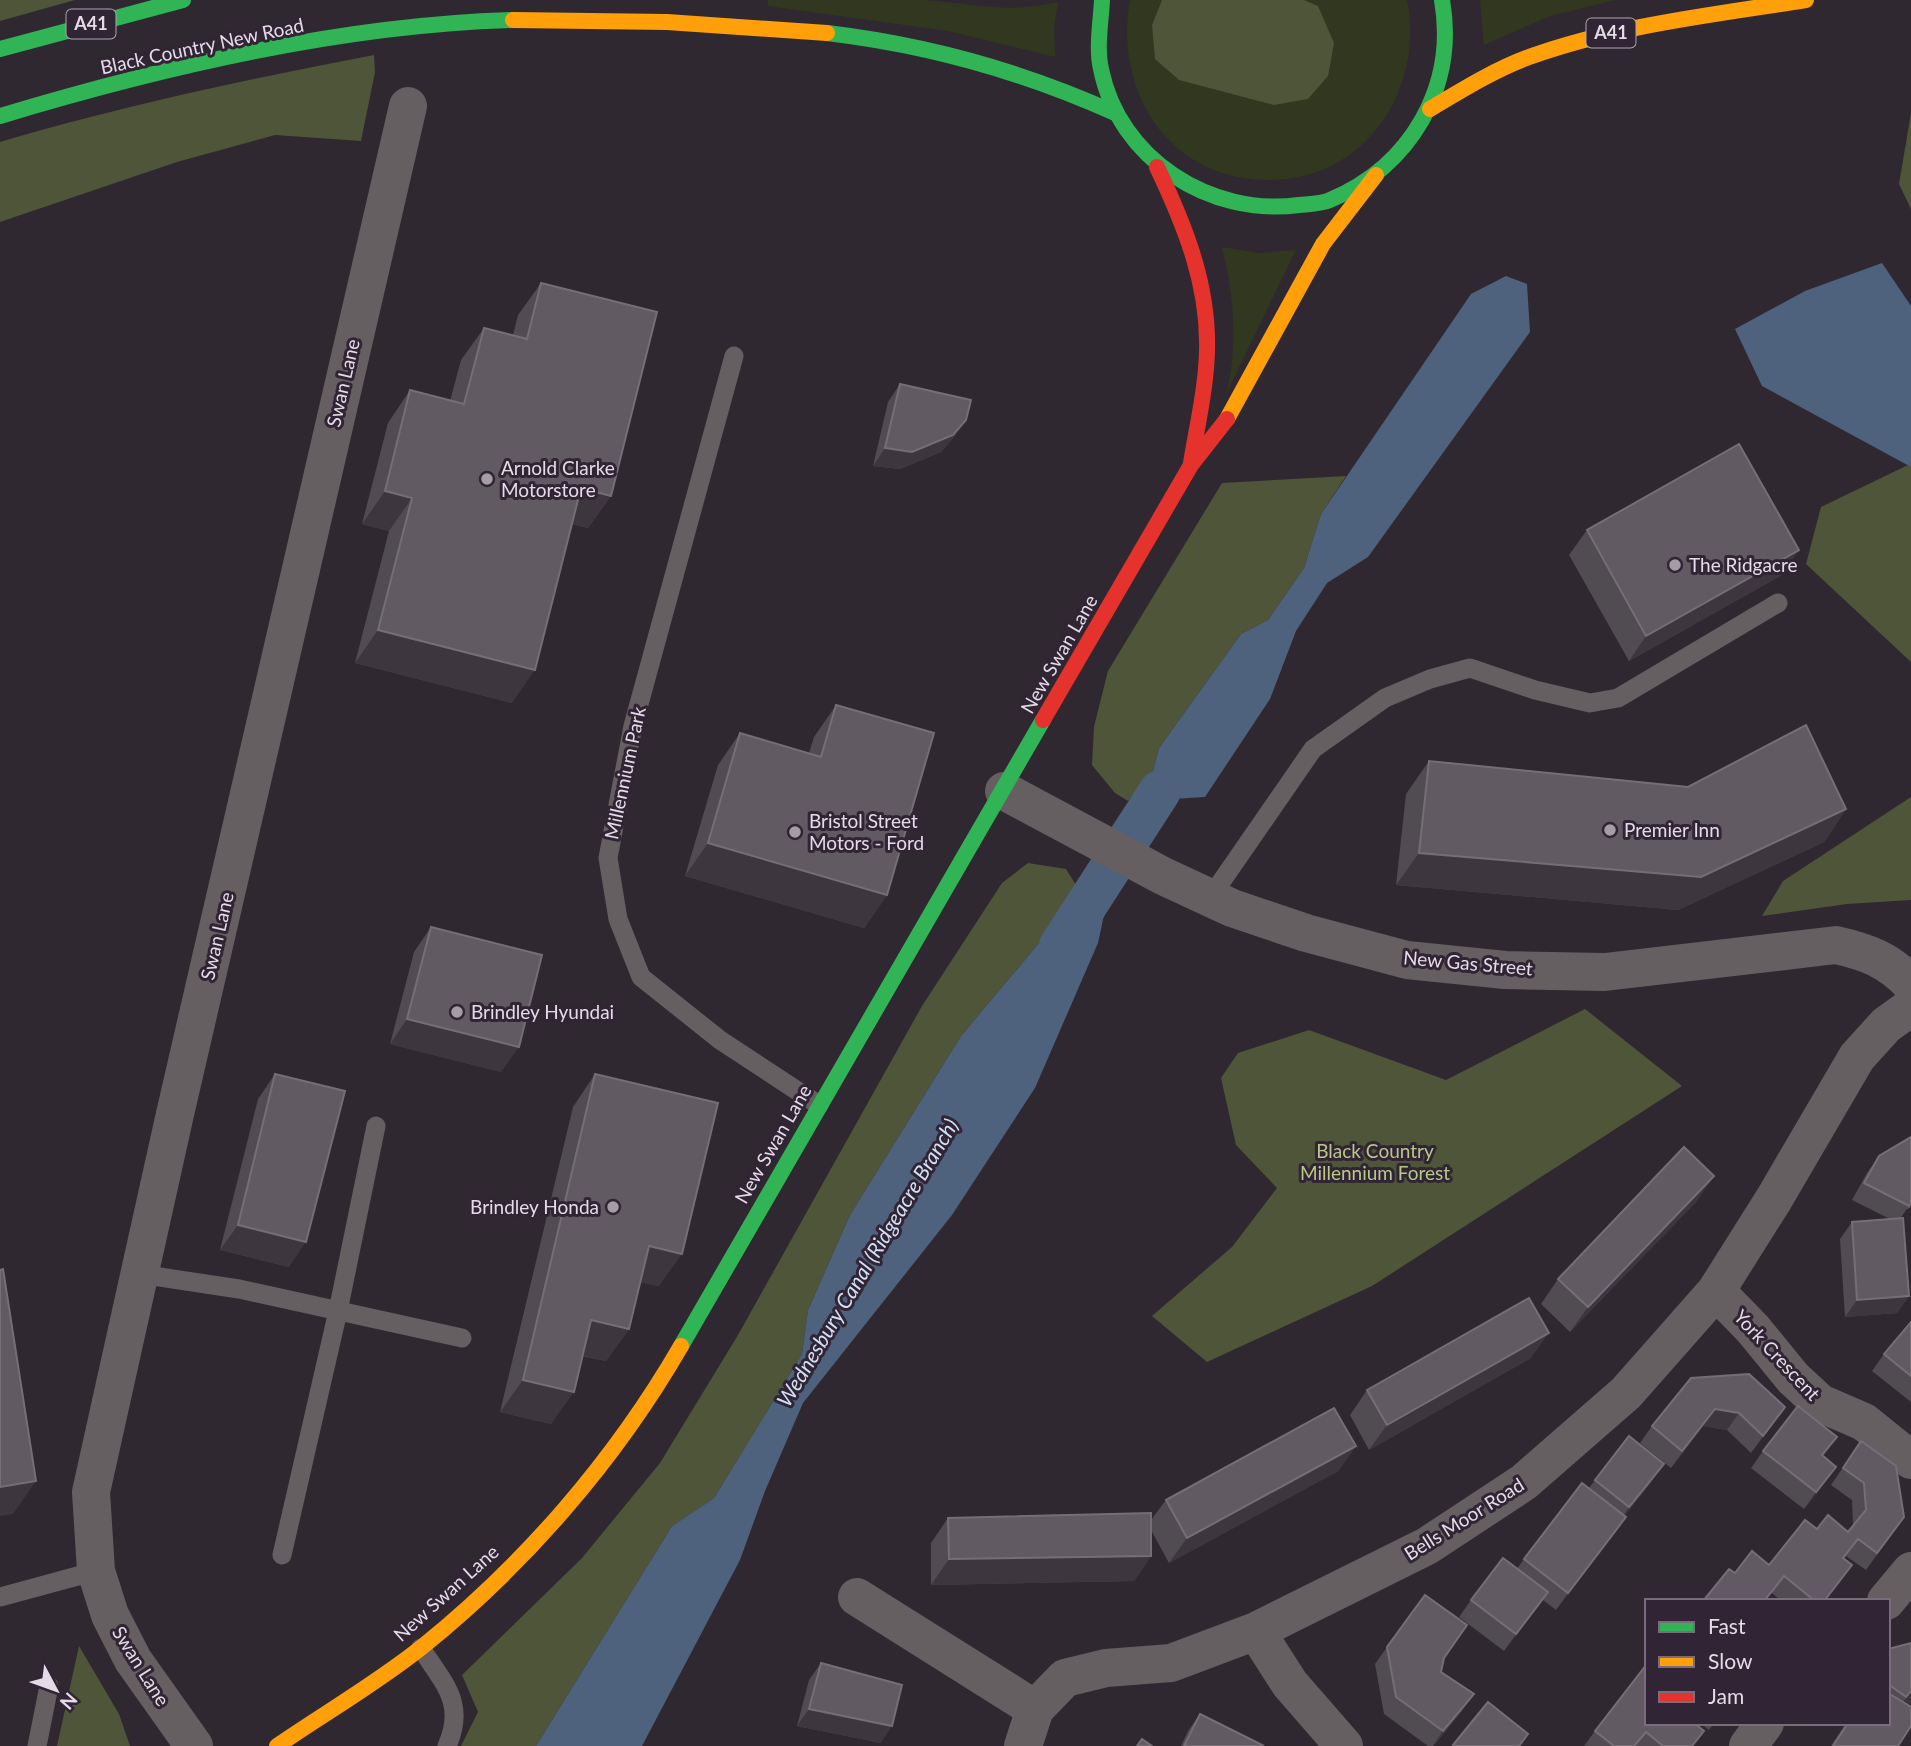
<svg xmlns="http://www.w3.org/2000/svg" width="1911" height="1746" font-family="Lato,sans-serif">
<rect width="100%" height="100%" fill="#2f2830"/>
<path fill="#32371f" d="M768 0C820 0 873 0 925 0 976 4 1006 14 1058 2L1054 28 1055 57 948 31 768 6Z
M1130 0H1162L1152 25 1156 59 1179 80 1318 6 1304 0H1407C1425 93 1362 184 1263 180 1166 177 1114 89 1130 0Z
M1480 0H1616L1550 16 1484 45Z
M1222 247 1258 253 1296 250 1227 392C1238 341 1234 297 1222 247Z"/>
<path fill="#4f5538" d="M0 0H75L0 21Z
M1162 0H1304L1318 6 1334 43 1328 76 1308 99 1274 105 1179 80 1155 59 1152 25Z
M374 55 375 72 361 141 275 135 177 162 0 222V142C123 106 248 79 374 55Z
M1911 113V209L1899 184Z
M1908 465 1911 467V662L1806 564 1821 507Z
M1346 476 1321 514 1304 568 1268 620 1241 634 1159 748 1153 771 1128 801 1115 793 1092 765 1094 727 1108 671 1222 483Z
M1911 797V900L1847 904 1762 916 1783 881Z
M1028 863 1066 869 1081 893 961 1036 850 1215 808 1310 802 1354 714 1498 672 1526 536 1746H461L478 1712 462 1675 582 1558 660 1463 738 1335 922 1006 1002 883Z
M1585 1009 1682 1086 1372 1286 1207 1362 1152 1316 1232 1247 1277 1188 1236 1145 1221 1078 1238 1053 1309 1030 1446 1080Z
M79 1646 119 1714 130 1746H57Z"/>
<path fill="#4e617d" d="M1882 263 1911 306V467L1762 386 1735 329 1805 291Z
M1506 276 1527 284 1530 332 1368 557 1327 583 1296 631 1270 699 1205 797 1173 799 1153 771 1159 748 1241 634 1268 620 1304 568 1321 514 1471 294Z
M1081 893 1107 901 1098 943 1035 1088 952 1215 803 1403 765 1491 740 1560 642 1746H536L672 1526 714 1498 802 1354 808 1310 850 1215 961 1036Z"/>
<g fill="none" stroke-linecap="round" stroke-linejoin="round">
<path stroke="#4e617d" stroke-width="42" d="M1060 946 1160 791"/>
<path stroke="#655f61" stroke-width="19" d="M734 356 633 726 608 858 618 919 641 977 720 1040 819 1105
M1210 898 1313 749 1385 698 1430 679 1470 668 1535 690 1590 703 1618 698 1778 603
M140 1274 239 1289 462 1338
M282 1555 338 1311 376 1126
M0 1597 96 1571
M421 1648C444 1684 466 1703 447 1746
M37 1746 49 1686"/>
<path stroke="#655f61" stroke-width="38" d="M1004 791 1163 876 1232 908 1306 933 1407 960 1505 970 1605 972 1836 945C1867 952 1889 960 1911 984
M1716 1291 1753 1329 1793 1378 1820 1403 1864 1422 1911 1460
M857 1597 1035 1709 1065 1678 1106 1668 1171 1663 1256 1631 1427 1546 1524 1482 1626 1393 1716 1291 1774 1199 1857 1057 1886 1025 1911 1007
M1886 1601 1911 1571
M1256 1631 1290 1684 1344 1746
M194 1746 133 1660 110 1615 96 1571 91 1492 175 1114 408 106
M1023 1746 1035 1709
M1748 1746 1765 1723"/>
<path stroke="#30b455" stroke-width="16" d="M1102 0C1101 21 1096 48 1101 69 1119 159 1210 217 1299 205 1308 204 1321 204 1330 200 1411 166 1457 87 1442 0
M827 33C928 45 1022 71 1115 113
M0 49 183 0
M0 116C163 67 342 25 513 20
M681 1346 1043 720"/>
<path stroke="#ff9f0a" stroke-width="16" d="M513 20 667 22 827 33
M1430 109C1462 90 1494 70 1529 57 1618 25 1713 15 1806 0
M1227 419 1323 244 1376 175
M277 1746C325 1713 377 1683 422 1647 525 1564 615 1460 681 1346"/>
<path stroke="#e5322d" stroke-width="16" d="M1157 167C1185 226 1209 285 1207 351 1206 389 1197 426 1191 463
M1043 720 1191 465 1227 419"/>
</g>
<path fill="#514b52" d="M541 283 611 496 588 528 572 524 512 703 355 663 389 531 362 524 388 423 410 390 450 401 461 360 484 328 513 335 518 315Z
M900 384 966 420 954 437 941 452 900 469 873 466 888 402Z
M1587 530 1782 575 1629 661 1569 555Z
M836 705 887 895 864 928 685 876 718 765 740 733 809 753 814 737Z
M1429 761 1846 809 1824 842 1678 910 1396 885 1406 794Z
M431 927 501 1072 390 1044 414 952Z
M275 1074 289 1267 220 1250 258 1099Z
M595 1074 659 1286 640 1282 629 1329 606 1361 582 1356 551 1424 500 1412 573 1107Z
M1879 1156 1911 1207 1906 1210 1900 1219 1909 1296 1897 1313 1845 1317 1840 1239 1852 1222 1890 1219 1852 1200 1867 1173Z
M1697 1201 1570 1332 1541 1304 1558 1279Z
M1911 1322V1402L1872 1371 1884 1354Z
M1531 1358 1369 1450 1350 1415 1367 1390Z
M1691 1378 1773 1424 1751 1453 1727 1430 1703 1426 1671 1468 1640 1443 1652 1426Z
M1861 1441 1904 1517 1866 1570 1846 1556 1844 1559 1840 1582 1825 1601H1781L1772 1593 1735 1573 1769 1565 1817 1529 1848 1532 1853 1525 1852 1500 1831 1485Z
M1356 1446 1338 1471 1169 1563 1151 1530V1556L1134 1581 931 1585V1543L948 1518 1151 1520 1166 1500Z
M1763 1451 1823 1456 1824 1484 1804 1509 1751 1468Z
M1595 1480 1652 1481 1625 1515 1626 1517 1614 1534 1556 1610 1543 1600 1504 1651 1459 1617 1471 1600 1517 1569 1524 1559 1589 1488Z
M1387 1647 1444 1658 1441 1672 1462 1711 1433 1746H1428L1384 1714 1375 1664Z
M1888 1649 1911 1703 1905 1704 1898 1746H1831L1846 1723H1888Z
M821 1663 881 1743 797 1726 809 1680Z
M1647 1664 1693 1746H1584L1595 1731Z
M1200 1714 1264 1746H1181L1188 1731Z
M1700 1723H1714L1709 1730Z"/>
<path fill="#3d363e" d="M966 420 954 437 941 452 900 469 873 466 885 448Z
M581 488 611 496 588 528 558 521Z
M385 491 412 498 389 531 362 524Z
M1799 550 1782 575 1629 661 1646 636Z
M378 630 535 670 512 703 355 663Z
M1846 809 1824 842 1678 910 1396 885 1419 853Z
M708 843 887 895 864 928 685 876Z
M407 1019 519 1047 501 1072 390 1044Z
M1714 1176 1697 1201 1570 1332 1588 1307Z
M238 1225 306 1242 289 1267 220 1250Z
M649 1246 682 1254 659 1286 626 1279Z
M1909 1296 1897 1313 1845 1317 1857 1300Z
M591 1320 629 1329 606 1361 568 1352Z
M1549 1333 1531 1358 1369 1450 1387 1425Z
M523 1380 574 1392 551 1424 500 1412Z
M1785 1407 1773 1424 1751 1453 1763 1436Z
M1715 1409 1739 1413 1727 1430 1703 1426 1671 1468Z
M1356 1446 1338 1471 1169 1563 1187 1538Z
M1664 1464 1652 1481 1618 1524 1629 1507Z
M1836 1467 1824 1484 1804 1509 1816 1492Z
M36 1481 13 1514 0 1516V1487Z
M1626 1517 1614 1534 1556 1610 1568 1593Z
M1151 1556 1134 1581 931 1585 949 1559Z
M1852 1565 1840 1582 1825 1601H1824Z
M1548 1592 1537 1609 1504 1651 1516 1634Z
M1911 1691V1703L1903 1704 1889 1722Z
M1474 1694 1462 1711 1432 1746 1443 1731Z
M809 1709 892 1726 881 1743 797 1726Z"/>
<path fill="#615a62" stroke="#756e77" stroke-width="2" d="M541 283 657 312 611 496 581 488 535 670 378 630 412 498 385 491 410 390 464 404 484 328 527 339Z
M900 384 971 400 966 420 953 435 912 452 885 448Z
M1739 444 1799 550 1646 636 1587 530Z
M836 705 934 733 887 895 708 843 740 733 821 757Z
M1806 725 1846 809 1701 877 1419 853 1429 761 1688 787Z
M431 927 542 955 519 1047 407 1019Z
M275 1074 345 1091 306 1242 238 1225Z
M595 1074 718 1103 682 1254 649 1246 629 1329 591 1320 574 1392 523 1380Z
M1911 1137V1203L1909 1206 1864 1183 1879 1156Z
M1684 1147 1714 1176 1588 1307 1558 1279Z
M1903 1218 1909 1296 1857 1300 1852 1222Z
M3 1269 36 1481 0 1487V1270Z
M1529 1298 1549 1333 1387 1425 1367 1390Z
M1911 1322V1376L1884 1354Z
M1749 1374 1785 1407 1763 1436 1739 1413 1715 1409 1682 1451 1652 1426 1691 1378Z
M1798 1406 1837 1437 1822 1455 1836 1467 1816 1492 1763 1451Z
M1334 1408 1356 1446 1187 1538 1166 1500Z
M1629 1436 1664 1464 1629 1507 1595 1480Z
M1861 1441 1896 1466 1904 1517 1877 1553 1858 1539 1843 1558 1852 1565 1824 1601H1815L1784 1576 1765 1600 1766 1601H1703L1729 1569 1735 1573 1752 1551 1769 1565 1805 1520 1817 1529 1828 1515 1848 1532 1866 1510 1864 1483 1843 1468Z
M1582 1483 1626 1517 1568 1593 1524 1559Z
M1151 1513V1556L949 1559 948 1518Z
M1503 1558 1548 1592 1516 1634 1471 1600Z
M1425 1595 1467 1625 1444 1658 1441 1672 1474 1694 1443 1731 1396 1697 1387 1647Z
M1911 1643V1691L1906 1697 1888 1684V1649Z
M821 1663 902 1685 892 1726 809 1709Z
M1647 1664V1723H1694L1704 1731 1692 1746H1663L1646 1732 1634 1746H1614L1595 1731Z
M1888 1693 1911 1707V1726L1898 1746H1833L1848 1723H1888Z
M1488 1702 1528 1734 1519 1746H1455L1453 1745Z
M1200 1714 1264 1746H1184Z
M1142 1739 1152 1746H1137Z"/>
<g fill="#a59ca6" stroke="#312434" stroke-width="2.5">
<circle cx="487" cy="479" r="7"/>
<circle cx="1675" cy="565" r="7"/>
<circle cx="1610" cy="830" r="7"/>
<circle cx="795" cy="832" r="7"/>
<circle cx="457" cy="1012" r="7"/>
<circle cx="613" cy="1207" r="7"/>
</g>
<g text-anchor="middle" stroke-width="6" stroke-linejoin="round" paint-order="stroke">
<g fill="#312434" stroke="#aea4b1" stroke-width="2">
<rect x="66.5" y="9.5" width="49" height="29" rx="5"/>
<rect x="1586.5" y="18.5" width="49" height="29" rx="5"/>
</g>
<g font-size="18" font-weight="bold" fill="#e4dbe6">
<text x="91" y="30">A41</text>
<text x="1611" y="39">A41</text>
</g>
<g font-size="19" fill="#e4dbe6" stroke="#312434">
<text transform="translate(202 46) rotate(-12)" y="7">Black Country New Road</text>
<text transform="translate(343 383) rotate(-77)" y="7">Swan Lane</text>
<text transform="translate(1059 654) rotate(-60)" y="7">New Swan Lane</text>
<text transform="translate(625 773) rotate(-78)" y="7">Millennium Park</text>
<text transform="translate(217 936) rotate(-77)" y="7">Swan Lane</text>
<text transform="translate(1468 963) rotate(5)" y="7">New Gas Street</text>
<text transform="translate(773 1144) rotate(-60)" y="7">New Swan Lane</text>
<text transform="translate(1777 1355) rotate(47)" y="7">York Crescent</text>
<text transform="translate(1464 1519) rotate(-32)" y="7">Bells Moor Road</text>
<text transform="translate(446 1593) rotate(-42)" y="7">New Swan Lane</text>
<text transform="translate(141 1666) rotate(58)" y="7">Swan Lane</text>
</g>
<g font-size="19" fill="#e4dbe6" stroke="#312434" text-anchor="start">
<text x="501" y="475">Arnold Clarke<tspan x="501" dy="22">Motorstore</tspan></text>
<text x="1689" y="572">The Ridgacre</text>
<text x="809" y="828">Bristol Street<tspan x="809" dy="22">Motors - Ford</tspan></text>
<text x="1624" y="837">Premier Inn</text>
<text x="471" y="1019">Brindley Hyundai</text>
<text x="599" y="1214" text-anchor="end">Brindley Honda</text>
</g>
<g font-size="19" fill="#b8c788" stroke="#312434">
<text x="1375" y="1158">Black Country<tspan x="1375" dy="22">Millennium Forest</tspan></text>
</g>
<g font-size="21" font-style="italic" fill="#d0e0f5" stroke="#312434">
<text transform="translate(868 1263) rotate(-59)" y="7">Wednesbury Canal (Ridgeacre Branch)</text>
</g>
</g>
<rect x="1645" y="1599" width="245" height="126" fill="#312434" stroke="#796d7b" stroke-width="2"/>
<rect x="1659" y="1622" width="35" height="10" fill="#30b455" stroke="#796d7b" stroke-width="2"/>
<text x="1708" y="1634" font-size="21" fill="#e4dbe6">Fast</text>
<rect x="1659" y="1657" width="35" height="10" fill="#ff9f0a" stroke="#796d7b" stroke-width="2"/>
<text x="1708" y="1669" font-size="21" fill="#e4dbe6">Slow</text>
<rect x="1659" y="1692" width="35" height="10" fill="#e5322d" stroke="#796d7b" stroke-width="2"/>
<text x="1708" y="1704" font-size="21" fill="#e4dbe6">Jam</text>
<g transform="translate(56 1690) rotate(131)" stroke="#312434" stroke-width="5" paint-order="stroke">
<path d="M0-5L12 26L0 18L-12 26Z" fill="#e4dbe6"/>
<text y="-10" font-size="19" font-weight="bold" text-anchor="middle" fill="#e4dbe6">N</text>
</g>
</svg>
